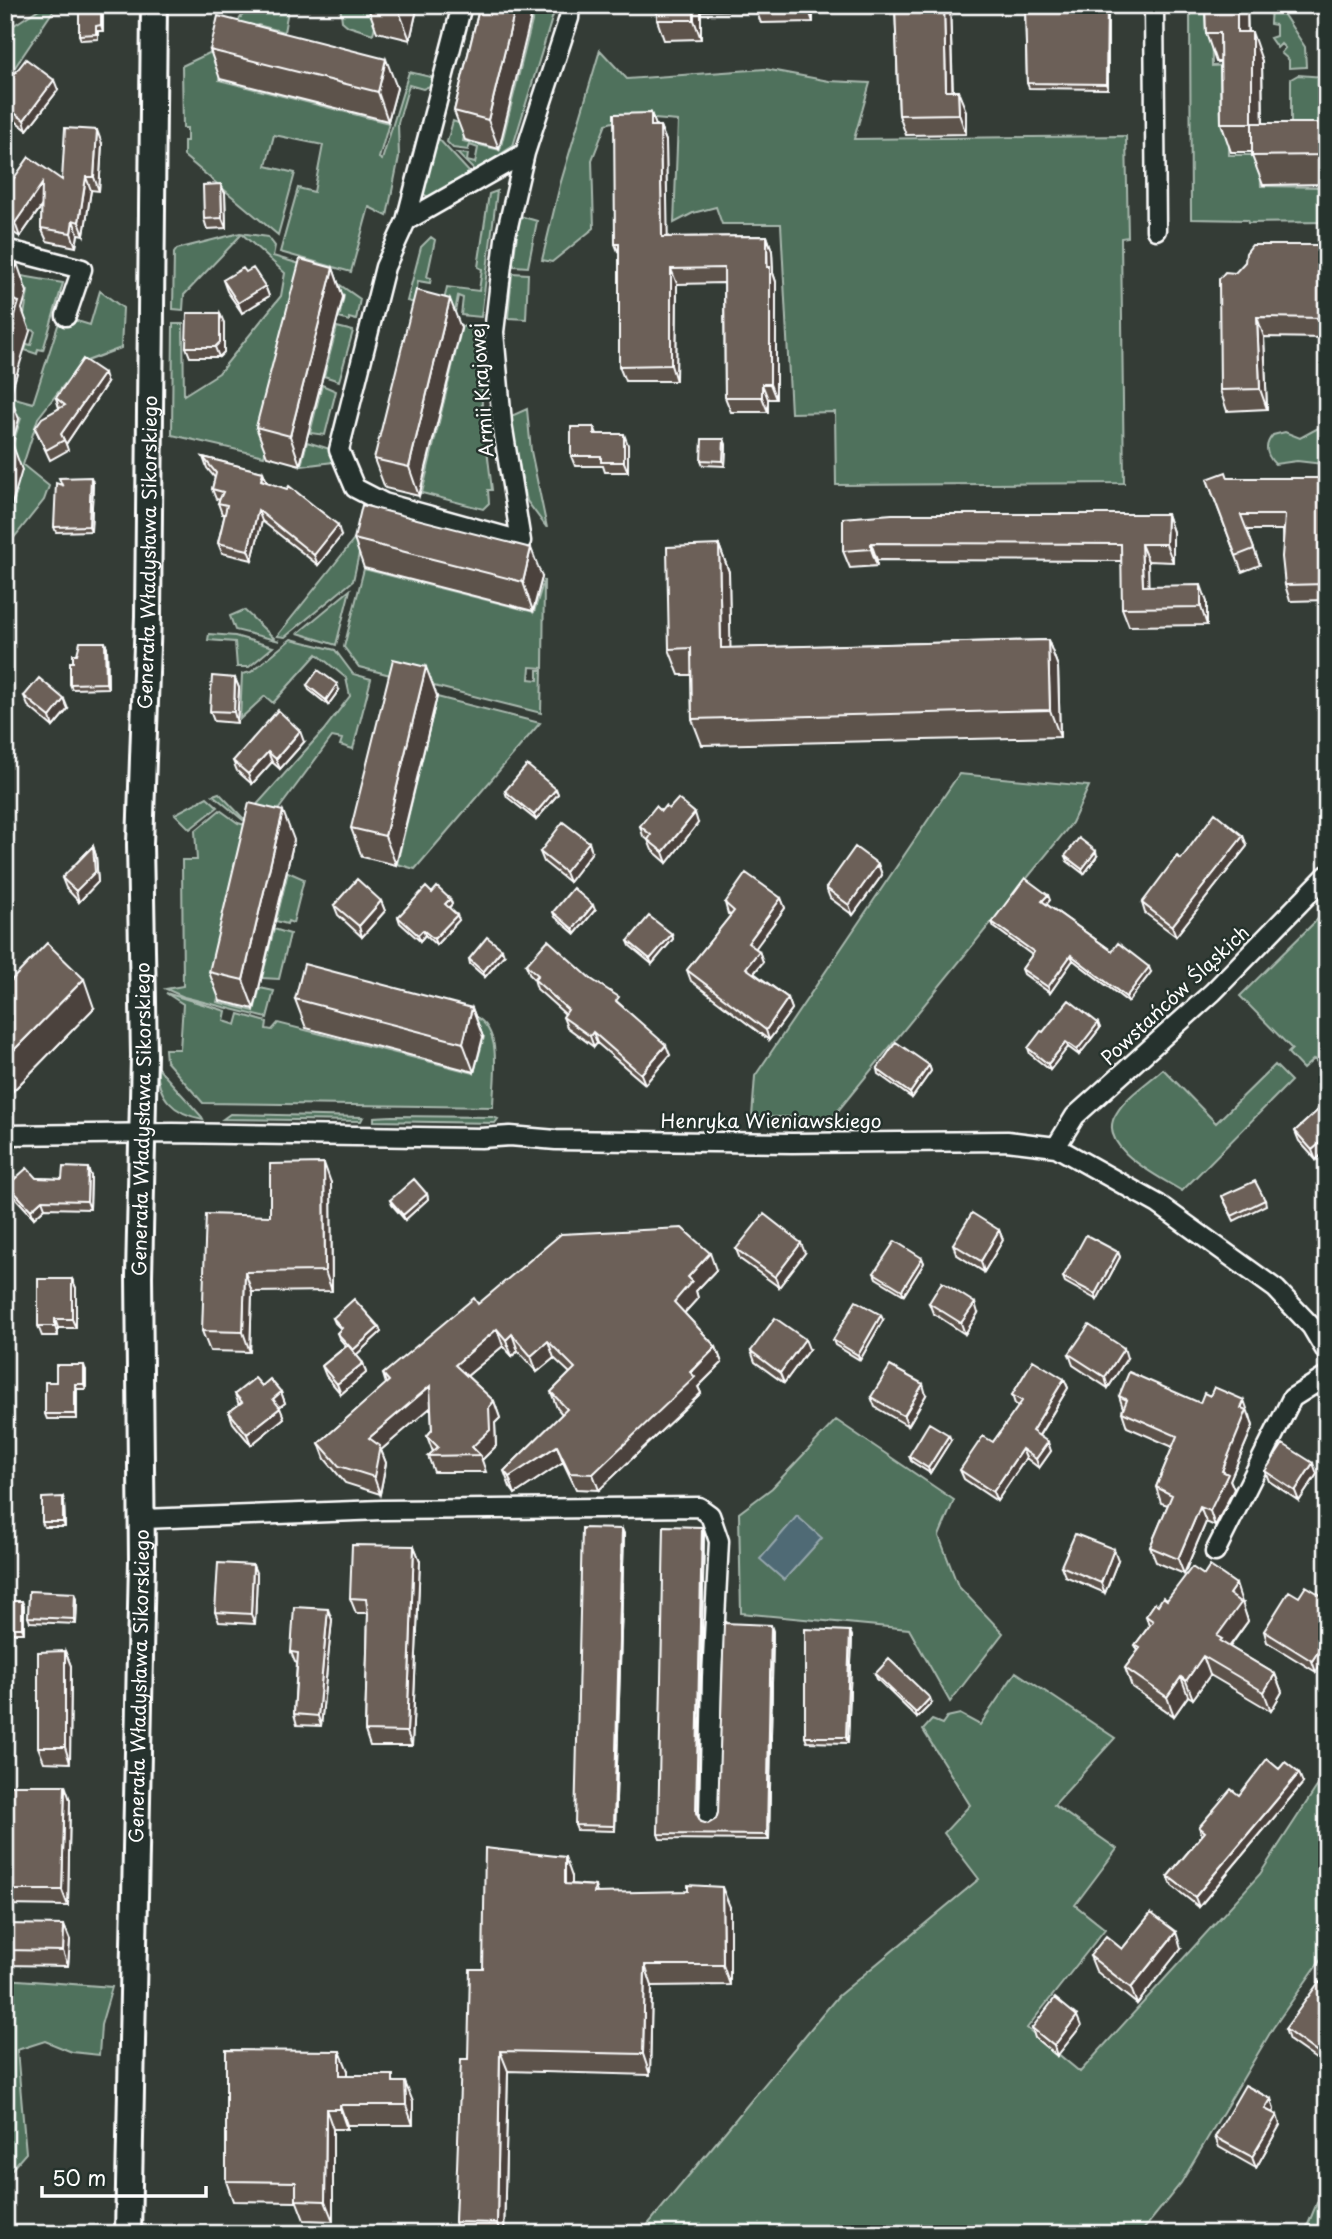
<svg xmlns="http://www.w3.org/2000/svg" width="1332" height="2239" font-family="'Playpen Sans',sans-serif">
<rect width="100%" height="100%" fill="#343c36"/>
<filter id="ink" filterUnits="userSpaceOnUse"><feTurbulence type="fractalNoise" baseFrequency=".0143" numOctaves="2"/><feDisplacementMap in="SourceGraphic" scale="14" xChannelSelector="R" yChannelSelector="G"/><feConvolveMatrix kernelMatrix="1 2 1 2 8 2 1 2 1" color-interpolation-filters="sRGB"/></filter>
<g filter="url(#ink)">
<path fill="#50715c" stroke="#a8b8ae" stroke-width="2" d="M45 5H57L5 82V31Z
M250 5H289L284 32 258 25 223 41Z
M340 5H380L373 34 348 26 342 21Z
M536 5H554L553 15 513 146 475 171 457 153 468 154 467 161 475 163 478 148 470 145 468 150 453 148 447 142 453 121 466 126 463 141 500 150Z
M1190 5H1211L1212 66 1228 65 1229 155H1260L1261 186 1327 187V222L1248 223 1247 220 1191 219Z
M1271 5 1278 6 1305 47 1306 67 1289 68V60L1281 53 1285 48 1281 44 1277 48 1270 38 1276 36V25L1270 24Z
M226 45 219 80 389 123 379 158 382 160 409 72 435 78 432 85 423 89 409 85 398 123 399 157 387 216 369 207 351 272 280 252 298 188 314 192 323 145 274 135 266 166 295 173 278 235 184 156V141H187V128H183L182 66Z
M600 50 627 79 765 69 829 81 870 83 854 139 1126 136 1128 237 1121 238 1124 483 836 485 835 412 791 413 781 224H722L716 207 693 213 674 223 678 121 629 117 606 124 592 160 594 228 552 262 542 260 560 185Z
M1298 75 1324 77 1327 81V127L1291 128V79Z
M436 136 471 174 430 198 422 193Z
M497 191 481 317 461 315 463 298 458 296 455 312 442 310 447 287 479 291 482 269 478 267 489 194Z
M520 216 537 221 528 267 514 266 513 262Z
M240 233 268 237 275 246 273 256 317 269 360 299 356 320 349 318V321L339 318 344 296 308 286 264 456 172 435 173 324H183L184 395 219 373 281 296 285 273 242 234 184 295 183 310 173 309 174 253 177 249Z
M431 237 435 240 427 277 431 278 430 283 418 281 415 303 407 301 421 247Z
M512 273 528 274 526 319 508 318Z
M16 275 63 283 43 350 38 349 37 354 25 350 27 344 31 345 35 331 22 327 28 291 12 285Z
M100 291 123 308 121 348 81 363 38 418 23 465 49 486 44 500 5 549V525L17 492 5 469 21 418 7 413 11 397 33 403 61 316 90 325Z
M462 326 481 331 482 409 492 490H488L489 503 483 509 422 493Z
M337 327 353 331 339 381 324 376Z
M322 385 336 391 325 435 310 433Z
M527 409 531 451 547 528 527 501 509 417Z
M1322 426 1327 429V463L1323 464 1297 461 1275 464C1265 454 1264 445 1273 435L1285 432 1300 438Z
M307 442 333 450V462L301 466Z
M365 526 353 581 285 637 277 636Z
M364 569 534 612 544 580 543 668 530 667 529 679 538 680V670H542L541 713 359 667 344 647Z
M350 590 336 645 298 633Z
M244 610 276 640 280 641 235 630 230 616Z
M209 634 235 636 273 647 249 667H237L235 642 208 640Z
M291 639 335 650 353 674 371 679 353 749 340 745 342 739 332 737 267 825 243 820 213 795 219 793 244 819 323 731 350 696 346 678 317 654 273 703 265 696 240 719 242 674 251 672Z
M437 697 540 723 415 869 397 864Z
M959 774 1089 786 1072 823 833 1117H752L755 1076Z
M207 797 218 807 190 829 175 814Z
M220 810 238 823 260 829 217 1002 254 1011 260 988 274 991 267 1018 184 997 166 989 183 986 182 860H197L195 831Z
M288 872 304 879 293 923 288 921 287 924 276 921Z
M1327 910V1072L1314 1059 1303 1069 1288 1053 1292 1049 1240 996Z
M274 929 290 934 279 979 262 978Z
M166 993 226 1011 224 1021 236 1025 239 1014 267 1022 266 1029 272 1030 278 1023 474 1073 484 1037 465 1032 469 1014C506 1025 493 1078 493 1107L203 1103 166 1061 165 1049H180L183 1004Z
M1275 1065 1291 1081 1182 1191C1160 1177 1095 1147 1116 1114 1126 1096 1148 1083 1163 1069L1216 1123Z
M157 1067 202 1117 203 1119C174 1114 157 1097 157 1067Z
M230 1114 363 1117 361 1121 223 1119Z
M392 1116 493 1117 498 1119 495 1123 374 1121V1117Z
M836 1420 954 1500 939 1536 958 1586 1003 1633 950 1702 909 1629 741 1613 739 1513 772 1488Z
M1016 1672 1115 1738 1054 1805 1117 1849 1075 1905 1105 1929 1027 2028 1080 2072 1260 1874 1316 1788 1327 1776V1951L1273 2028 1181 2183 1140 2234H640L838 1996 979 1879 944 1833 970 1805 923 1730 932 1720 942 1724 947 1717 960 1714 980 1725Z
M5 1979 112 1987 101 2025 99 2055 72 2052 45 2041 17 2050 26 2153 5 2177Z
M1327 2184V2234H1304L1324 2186Z"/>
<path fill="#4f6b75" stroke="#95a6ac" stroke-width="2" d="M797 1516 822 1538 784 1580 760 1559Z"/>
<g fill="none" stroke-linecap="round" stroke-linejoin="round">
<defs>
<path id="street" d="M462 5 406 221 385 267 339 450 355 488 384 503 521 541 502 423 494 332 505 239 525 153 569 18 570 5
M1154 5 1156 230
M406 221 525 153
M5 249 82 269 66 316
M5 1135 173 1133 481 1138 510 1136 556 1140 792 1143 1007 1141 1056 1147 1158 1204 1276 1289 1311 1326 1327 1353
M1056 1147 1075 1116 1213 992 1327 875
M143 1519 382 1510 699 1507 710 1515 719 1541 712 1677 709 1818
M1215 1552 1292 1398 1327 1376"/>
<g id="secondary">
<path id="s1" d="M128 2234 142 1560 139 1276 144 1055 140 844 148 616 154 5"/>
</g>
</defs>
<use href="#street" stroke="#fff" stroke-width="23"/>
<use href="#secondary" stroke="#fff" stroke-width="30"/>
<use href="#street" stroke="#26332d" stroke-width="18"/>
<use href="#secondary" stroke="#26332d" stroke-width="24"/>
</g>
<path fill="#5d534c" stroke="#fff" stroke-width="2" d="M103 5V31H98V39L81 40 79 35Z
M200 5H247L246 10 202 8Z
M367 5H418L410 40 377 32Z
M480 5 499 149 465 140 454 111Z
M657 5H813V22L761 23 756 10 701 11V39L664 40 657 20Z
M895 5H950L953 91 966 111V134L906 135 899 115Z
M1025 5H1108V89L1029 88 1027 83Z
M1205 5H1247L1248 32 1262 61 1263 123H1327V184L1263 185 1252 156V152H1231L1221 123 1220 62H1216L1206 33Z
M210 50 397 88 388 121 220 79Z
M5 86 58 90 27 130 5 113Z
M651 113 656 126H660L666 141 667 237 767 236 772 251 773 273 776 282V399H768V412H731L725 397 724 283 677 284 676 381H625L619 366V254L615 244Z
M102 144 99 191 91 190 84 235 78 234 76 247 47 241 41 228 42 206 20 237 5 227V191L62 180Z
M225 194 226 228 207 229 204 219Z
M1327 245V393L1325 389V338L1264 337 1267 409 1227 411 1220 390 1235 273Z
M333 268 343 297 300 465 267 456 256 427Z
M246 272 265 286 269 296 242 313 227 291 223 280Z
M224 323V352L219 357H190L186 347Z
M461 328 419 496 385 488 374 459Z
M107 383 66 444 68 450 50 460 35 428 59 408 56 398Z
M594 427 597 434 628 445V472H605L603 466H575L571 456Z
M724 439 726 445 725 466 703 465 701 460Z
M203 457 263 472 267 482 341 536 318 565 262 521 252 560 222 553 218 543 225 514H222L218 503 220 500 216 499 212 489 215 478 207 468Z
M1228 478H1327V600L1290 601 1285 585 1283 530H1247L1260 565 1242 572 1207 479Z
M93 482 91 531 56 532 54 527 61 485Z
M1167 514 1173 532V562L1148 561V586L1207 602V625L1129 626 1122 608V561L877 560V566L850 568 843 551V518Z
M354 539 542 577 533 611 364 568Z
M719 545 729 572 730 648 1048 640 1058 667 1060 737 702 745 692 719 691 675H679L669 649Z
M107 647 108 688 72 689 70 684 73 662Z
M235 678 239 688 237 723 214 721 210 711Z
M307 685 339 690 328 705 309 690Z
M24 696 68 709 53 727 28 706Z
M437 696 396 865 362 857 351 828Z
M304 742 280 769 272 762 252 784 237 771 233 761Z
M556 789 558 794 536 820 507 797 505 791Z
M669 809 698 823 667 863 652 850 648 840 643 836 640 826 661 811Z
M1243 836 1247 846 1176 936 1145 913 1142 903 1181 859Z
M294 840 254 1009 220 1001 209 972Z
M93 846 96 856 98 882 79 902 66 888 62 878Z
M540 852H592L569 882 544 862Z
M1065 856H1097L1084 874 1067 861Z
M878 864 882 875 853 915 830 898 826 888Z
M432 893 450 899 452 904 449 908 459 920 436 945 425 935 420 941 400 923 398 917Z
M781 898 785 908 755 948 759 951 763 962 754 973 788 998 792 1009 769 1040 691 981 687 970 731 915 728 914 725 903Z
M1050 900 1046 904 1112 951 1151 972 1128 1002 1073 960 1050 993 1024 974 1022 969 1032 955 994 927 992 922Z
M381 901 385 911 362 937 338 915 334 905Z
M595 910 575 934 555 917 553 912Z
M672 934 673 939 652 964 630 946 628 941Z
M504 955 485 977 470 964 469 959Z
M526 965 591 979 622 1006 670 1055 645 1084 597 1043 594 1047 567 1027 563 1017 565 1014 537 989 534 979 530 975Z
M5 987 94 1008 13 1091 5 1084Z
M295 999 472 1008 483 1037 474 1072 306 1028Z
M1098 1023 1100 1028 1079 1055 1068 1047 1050 1070 1030 1054 1028 1048 1043 1032Z
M929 1065 931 1071 912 1098 878 1074 877 1069Z
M1327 1102V1150L1316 1160 1299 1141 1295 1131Z
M91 1176 90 1209 45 1208 34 1218 11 1193 8 1185 36 1178 62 1179Z
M331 1183 332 1291 252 1292 250 1352 210 1351 202 1331 270 1216Z
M427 1194 428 1199 405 1220 392 1205 390 1200Z
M1222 1196 1265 1200 1266 1205 1234 1221Z
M999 1230 1003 1240 984 1272 956 1254 953 1244Z
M736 1249 805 1253 779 1287 740 1259Z
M1118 1252 1120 1257 1097 1300 1065 1282 1063 1277Z
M922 1258 924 1263 904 1295 876 1278 874 1273Z
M716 1270 696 1291 698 1298 684 1313 716 1347 722 1363 698 1387 701 1393 599 1490 576 1489 563 1462 515 1494 510 1487 504 1471 562 1414 557 1408 551 1392 570 1373 554 1358 537 1372 518 1351 512 1356 503 1346 467 1376 494 1401 500 1418 495 1423 496 1446 482 1460 486 1472H434L428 1456 433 1452 427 1436 432 1430 431 1407 381 1450 386 1463 380 1494 345 1483 325 1459 319 1443 386 1384 383 1374 478 1304Z
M72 1279 76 1288V1328H58V1336H42L38 1326Z
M929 1303 978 1313 965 1334 933 1313Z
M333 1318 379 1327 381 1332 356 1355 363 1363 366 1373 341 1394 326 1376 322 1366 346 1346 339 1338 337 1333 341 1329 335 1323Z
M883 1320 860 1360 835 1345 833 1340Z
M809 1349 784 1383 755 1362 751 1351Z
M1069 1354 1127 1358 1108 1388 1073 1365Z
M86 1371V1389H77V1419H47L45 1414Z
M1064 1379 1068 1388 1039 1436 1051 1451 1039 1468 1026 1458 997 1501 964 1479 960 1470 993 1442 1019 1406 1015 1404 1012 1395Z
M262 1386 281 1392 285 1403 279 1407 284 1418 251 1445 233 1423 229 1412 239 1405 235 1394Z
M926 1395 908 1426 875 1407 871 1397Z
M1119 1396 1200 1403 1250 1415 1253 1426 1230 1480 1234 1489 1215 1526 1206 1522 1184 1574 1156 1562 1150 1547 1168 1505 1161 1503 1156 1487 1173 1447 1127 1427 1122 1412 1123 1408Z
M951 1440 930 1473 911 1461 909 1456Z
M1265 1471 1317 1474 1299 1501 1269 1481Z
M63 1497 64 1502 65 1527H44L42 1522Z
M622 1529 624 1534 615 1831 577 1830 575 1825Z
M704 1532 698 1817 701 1822 708 1824 716 1819 773 1631 769 1840 660 1839 658 1834Z
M414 1546 420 1561 412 1746H370L365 1731 368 1613H356L350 1598Z
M1118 1560 1105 1593 1065 1576 1061 1566Z
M257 1575 255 1624 219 1622 215 1612Z
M1299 1597 1316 1672 1267 1642 1264 1631Z
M77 1598 76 1624 30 1622 28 1617Z
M1167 1600 1243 1603 1242 1604 1248 1621 1230 1647 1275 1674 1282 1692 1271 1711 1210 1675 1193 1699 1188 1696 1174 1716 1132 1687 1125 1668 1138 1651 1135 1645 1149 1626 1146 1616 1158 1605Z
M5 1601 24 1606V1633H5Z
M332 1620 321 1726 297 1725 294 1714 297 1663 295 1662 291 1652Z
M852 1636 848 1743 807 1742 805 1737Z
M65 1651 71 1666 70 1763 44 1762 38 1747Z
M875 1674 932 1703 917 1718 877 1679Z
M1279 1769 1303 1783 1199 1907 1172 1886 1168 1876 1202 1835 1199 1827 1239 1795Z
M5 1785 70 1800 68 1906 5 1905Z
M572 1877V1884L595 1886 597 1893 730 1907V1985L652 1986 650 2075 508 2071 504 2234H459L455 2222 468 2059 483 1969Z
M5 1924 70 1940 68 1966 5 1965Z
M1181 1948 1137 2004 1096 1971 1090 1956 1122 1949Z
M1327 1988 1323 2064 1289 2040 1285 2029Z
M1081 2026 1057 2056 1035 2038 1032 2028Z
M348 2071V2075L395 2082 413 2102V2125H347V2129H333V2221L304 2220 297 2202 233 2201 226 2181Z
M1271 2099 1274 2110 1273 2113 1280 2125 1256 2168 1219 2147 1215 2137Z"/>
<path fill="#4c433e" stroke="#fff" stroke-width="2" d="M101 5H103V31L101 25Z
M400 5H418L410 40 399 11Z
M516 5H534L499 149 488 120Z
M694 5H699L701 11V39L694 20Z
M807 5H813V22Z
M944 5H950L953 111 946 91Z
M1107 5H1108V89L1106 84Z
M1237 5H1247L1248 61 1237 32Z
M1252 32 1262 61 1263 152 1252 123Z
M386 59 397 88 388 121 378 92Z
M54 80 58 90 27 130 24 120Z
M958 91 966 111V134L959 114Z
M651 113 657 128 651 126Z
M660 126 666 141 668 253 662 237Z
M97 130 102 144 99 191 94 177Z
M86 177 91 190 84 235 79 222Z
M42 184 47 198 20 237 15 223Z
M221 184 225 194 226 228 222 218Z
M73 220 78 234 76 247 71 233Z
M767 236 772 251 773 273 776 282V399L770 384Z
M17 263 27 292 22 309 30 331 10 396 19 419 12 443 22 470 6 524 5 521V349L10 299V285Z
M333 268 343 297 300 465 290 436Z
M671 269 677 284 676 381 671 365Z
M265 286 269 296 242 313 238 303Z
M450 299 461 328 419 496 409 467Z
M220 313 224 323V352L219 357 215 347Z
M1257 317 1264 337 1267 409 1260 389Z
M104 373 107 383 66 444 61 434Z
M762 384 768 399V412L762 397Z
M624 434 628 445V472L624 462Z
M724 439 726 445 725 466 723 461Z
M263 472 267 482 261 480Z
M91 477 93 482 91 531 89 526Z
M258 510 262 521 252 560 248 550Z
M1167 514 1173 532V562L1166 544Z
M338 525 341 536 318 565 314 555Z
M871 543 877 560V566L871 549Z
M1141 544 1148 561 1149 603 1143 586Z
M719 545 729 572 731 674 721 648Z
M531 548 542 577 533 611 523 582Z
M1201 585 1207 602V625L1201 607Z
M1048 640 1058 667 1060 737 1050 710Z
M105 642 107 647 108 688 106 683Z
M426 667 437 696 396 865 385 836Z
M235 678 239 688 237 723 234 712Z
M337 684 339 690 328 705 326 700Z
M64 699 68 709 53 727 50 717Z
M300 731 304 742 280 769 276 759Z
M268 752 272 762 252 784 248 774Z
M556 789 558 794 536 820 534 815Z
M283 811 294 840 254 1009 243 980Z
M695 813 698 823 667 863 663 852Z
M1243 836 1247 846 1176 936 1172 926Z
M589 842 592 852 569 882 565 872Z
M93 846 96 856 98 882 79 902 76 891Z
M1096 851 1097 856 1084 874 1082 869Z
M878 864 882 875 853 915 849 905Z
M8 887 12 897 5 904V890Z
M1048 895 1050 900 1044 907 1042 901Z
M781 898 785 908 752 953 748 943Z
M450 899 452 904 447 910 445 904Z
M381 901 385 911 362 937 359 926Z
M593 905 595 910 575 934 573 929Z
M457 915 459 920 436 945 434 939Z
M423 930 425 935 420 941 418 935Z
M672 934 673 939 652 964 650 959Z
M502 949 504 955 485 977 483 972Z
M759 951 763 962 750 978 746 968Z
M1071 955 1073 960 1050 993 1048 987Z
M1149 967 1151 972 1128 1002 1126 997Z
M84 979 94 1008 13 1091 5 1070V1059Z
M788 998 792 1009 769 1040 766 1030Z
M472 1008 483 1037 474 1072 463 1043Z
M1098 1023 1100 1028 1079 1055 1077 1050Z
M593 1032 597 1043 594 1047 590 1036Z
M1066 1042 1068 1047 1050 1070 1048 1064Z
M666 1045 670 1055 645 1084 641 1074Z
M929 1065 931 1071 912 1098 910 1093Z
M1327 1137V1150L1316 1160 1312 1150Z
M324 1163 331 1183 332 1291 325 1271Z
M88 1168 91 1176 90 1209 87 1201Z
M427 1194 428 1199 405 1220 403 1215Z
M42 1200 45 1208 34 1218 31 1210Z
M999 1230 1003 1240 984 1272 981 1261Z
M801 1243 805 1253 779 1287 775 1277Z
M1118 1252 1120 1257 1097 1300 1095 1294Z
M710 1253 716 1270 696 1291 698 1298 680 1318 674 1302 688 1277Z
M922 1258 924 1263 904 1295 902 1290Z
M245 1272 252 1292 250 1352 243 1332Z
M72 1279 76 1288V1328L72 1319Z
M975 1303 978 1313 965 1334 961 1323Z
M881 1315 883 1320 860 1360 858 1355Z
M55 1319 58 1328V1336L55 1326Z
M379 1327 381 1332 355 1356 353 1350Z
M497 1329 503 1346 461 1381 455 1365Z
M512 1334 518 1351 512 1356 506 1340Z
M805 1339 809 1349 784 1383 780 1373Z
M548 1341 554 1358 537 1372 531 1356Z
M716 1347 722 1363 698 1387 701 1393 599 1490 593 1474Z
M1124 1348 1127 1358 1108 1388 1105 1377Z
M363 1363 366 1373 341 1394 337 1384Z
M84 1365 86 1371V1389L84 1384Z
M1064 1379 1068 1388 1036 1440 1032 1431Z
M75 1384 77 1389V1419L75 1414Z
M923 1384 926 1395 908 1426 904 1416Z
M430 1386 436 1403 381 1450 386 1463 380 1494 374 1477 369 1438Z
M281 1392 285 1403 277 1409 273 1399Z
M1244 1400 1253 1426 1230 1480 1234 1489 1215 1526 1210 1511Z
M494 1401 500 1418 495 1423 496 1446 482 1460 480 1455 472 1447 489 1407Z
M280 1408 284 1418 251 1445 247 1434Z
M949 1435 951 1440 930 1473 928 1468Z
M1048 1442 1051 1451 1039 1468 1036 1459Z
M557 1446 563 1462 515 1494 509 1477Z
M1022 1449 1026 1458 997 1501 993 1492Z
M1313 1463 1317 1474 1299 1501 1295 1491Z
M63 1497 64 1502 65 1527 63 1522Z
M1200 1507 1206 1522 1184 1574 1178 1559Z
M702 1527 704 1532 698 1818 696 1813Z
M622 1529 624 1534 615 1831 614 1826Z
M414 1546 420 1561 412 1746 407 1732Z
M1114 1549 1118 1560 1105 1593 1101 1583Z
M253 1565 257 1575 255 1624 251 1614Z
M1236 1584 1248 1621 1226 1651 1217 1636 1229 1594Z
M75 1593 77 1598 76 1624 74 1619Z
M22 1601 24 1606V1633L22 1628Z
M328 1609 332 1620 321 1726 318 1716Z
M771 1625 773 1631 769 1840 767 1835Z
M850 1631 852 1636 848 1743 846 1737Z
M1327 1638V1654L1316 1672 1312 1661Z
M65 1651 71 1666 70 1763 65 1747Z
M1203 1656 1210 1675 1193 1699 1186 1681Z
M1275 1674 1282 1692 1271 1711 1264 1692Z
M1181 1677 1188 1696 1174 1716 1167 1697Z
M930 1698 932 1703 917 1718 916 1713Z
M1299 1773 1303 1783 1199 1907 1195 1897Z
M65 1785 70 1800 68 1906 62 1890Z
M565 1857 572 1877V1904L565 1884Z
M722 1887 730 1907V1985L723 1965Z
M64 1925 70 1940 68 1966 63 1951Z
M1176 1932 1181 1948 1137 2004 1131 1988Z
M645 1965 652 1986 650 2075 643 2054Z
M1077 2016 1081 2026 1057 2056 1054 2046Z
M1327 2043V2059L1323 2064 1319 2054Z
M340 2051 348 2071V2095L340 2075Z
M500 2051 508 2071 504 2234H501L497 2223Z
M405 2082 413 2102V2125L406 2105Z
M1271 2099 1274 2110 1269 2119 1265 2109Z
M340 2105 347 2125V2129L340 2109Z
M326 2109 333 2129V2221L325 2201Z
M1277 2115 1280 2125 1256 2168 1252 2157Z"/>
<path fill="#6c6058" stroke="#fff" stroke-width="2" d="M79 5H101V25L96 26V34L79 35Z
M377 5H400L399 11Z
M480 5H516L488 120 454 111Z
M657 5H694V20H657Z
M895 5H944L946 91H958L959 114 899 115Z
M1025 5H1107L1106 84 1027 83Z
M1205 5H1237V32H1252V123H1221L1220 33H1206Z
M218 16 386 59 378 92 210 50Z
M26 59 54 80 24 120 5 106V86Z
M651 113V126H660L662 237 767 236V267H770V384H762V397H725L724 268 671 269V365L619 366V244H615L614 114Z
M1252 123H1327V155L1252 156Z
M65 128 97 130 94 177H86L79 222 73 220 71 233 41 228 42 184 15 223 5 217V191L29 157 62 180Z
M221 184 222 218 204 219 203 185Z
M1252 245H1327V389H1325V318L1257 317 1260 389 1220 390 1219 279 1225 272 1235 273 1245 262 1246 253Z
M5 259 17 263 10 285 14 286 10 299 19 302 5 349Z
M300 259 333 268 290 436 256 427Z
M243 268 246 272 253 268 265 286 238 303 223 280Z
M416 290 450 299 409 467 374 459Z
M187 313H220V342L215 347H186Z
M83 359 104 373 61 434 64 440 46 450 35 428 42 418 65 405 56 398Z
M5 389 8 390 5 400Z
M571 427H594V434H624V462H601V456H571Z
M8 439 11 441 5 461V443Z
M702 439H724L723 461 701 460Z
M203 457 263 472 261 480 287 489 289 486 338 525 314 555 258 510 248 550 218 543 227 505 218 503 223 492 212 489 216 473Z
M1226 472 1228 478H1327V584L1285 585 1282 557 1285 515H1241L1254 549 1236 556 1207 479Z
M91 477 89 526 54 527 56 483 62 485 59 478Z
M362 505 531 548 523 582 354 539Z
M892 514H1167L1166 544H1141L1143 586 1201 585V607L1122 608 1121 544 871 543V549L843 551V518Z
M719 545 721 648 1048 640 1050 710 692 719 691 648 669 649 667 547Z
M80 642H105L106 683 70 684V662H73V654H77Z
M393 659 426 667 385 836 351 828Z
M318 670 337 684 326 700 307 685Z
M212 676 235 678 234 712 210 711Z
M39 678 64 699 50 717 24 696Z
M278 710 300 731 276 759 268 752 248 774 233 761Z
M527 765 556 789 534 815 505 791Z
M678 799 695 813 663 852 648 840 651 835 640 826 656 806 661 811 665 806 669 809Z
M249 803 283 811 243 980 209 972Z
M1215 813 1243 836 1172 926 1142 903 1177 856 1181 859Z
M563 822 589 842 565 872 540 852Z
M1079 838 1096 851 1082 869 1065 856Z
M93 846 95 872 76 891 62 878Z
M855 847 878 864 849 905 826 888Z
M746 873 781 898 748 943 759 951 746 968 788 998 766 1030 687 970 734 911 725 903Z
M1025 878 1048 895 1042 901 1112 951 1118 943 1149 967 1126 997 1071 955 1048 987 1022 969 1034 952 992 922Z
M357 879 381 901 359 926 334 905Z
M426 887 432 893 437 887 450 899 445 904 457 915 434 939 423 930 418 935 398 917Z
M573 888 593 905 573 929 553 912Z
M649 916 672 934 650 959 628 941Z
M487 937 502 949 483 972 469 959Z
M548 940 591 979 619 997 616 1001 666 1045 641 1074 593 1032 590 1036 563 1017 568 1010 534 979 538 975 526 965Z
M47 943 84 979 5 1059V987Z
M304 964 472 1008 463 1043 295 999Z
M1069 1000 1098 1023 1077 1050 1066 1042 1048 1064 1028 1048 1041 1031 1043 1032Z
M896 1042 929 1065 910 1093 877 1069Z
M1327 1102V1137L1312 1150 1295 1131Z
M324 1163 325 1271 245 1272 243 1332 202 1331 206 1214 270 1216V1164Z
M63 1167 88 1168 87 1201 42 1200 31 1210 8 1185 27 1168 36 1178 62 1179Z
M414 1179 427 1194 403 1215 390 1200Z
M1255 1181 1265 1200 1232 1216 1222 1196Z
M972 1213 999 1230 981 1261 953 1244Z
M764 1214 801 1243 775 1277 736 1249Z
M682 1228 710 1253 688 1277 692 1281 674 1302 716 1347 690 1372 695 1377 593 1474 570 1473 557 1446 509 1477 504 1471 567 1409 551 1392 575 1368 548 1341 531 1356 512 1334 506 1340 497 1329 455 1365 494 1401 489 1407 490 1430 472 1447 480 1455 428 1456 438 1447 427 1436 432 1430 430 1386 369 1438 380 1446 374 1477 339 1466 319 1443 389 1381 383 1374 474 1298 478 1304 561 1234Z
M1086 1235 1118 1252 1095 1294 1063 1277Z
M895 1241 922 1258 902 1290 874 1273Z
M38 1279H72V1319H55V1326H38Z
M942 1282 975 1303 961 1323 929 1303Z
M354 1299 379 1327 353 1350 337 1333 342 1328 333 1318Z
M856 1301 881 1315 858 1355 833 1340Z
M775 1318 805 1339 780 1373 751 1351Z
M1089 1325 1124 1348 1105 1377 1069 1354Z
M348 1345 363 1363 337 1384 322 1366Z
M1033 1360 1064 1379 1032 1431 1048 1442 1036 1459 1022 1449 993 1492 960 1470 983 1436 993 1442 1022 1401 1012 1395Z
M56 1365H84V1384H75V1414H45V1382H56Z
M890 1366 923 1384 904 1416 871 1397Z
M1129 1372 1200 1403 1204 1393 1210 1396 1214 1387 1244 1400 1241 1408 1247 1410 1222 1471 1228 1474 1210 1511 1200 1507 1178 1559 1150 1547 1172 1495 1156 1487 1177 1436 1122 1412 1127 1400 1119 1396Z
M255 1378 262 1386 270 1379 281 1392 273 1399 280 1408 247 1434 229 1412 242 1402 235 1394Z
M929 1423 949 1435 928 1468 909 1456Z
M1283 1444 1313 1463 1295 1491 1265 1471Z
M63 1497V1522H42V1498Z
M664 1526 702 1527 696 1813 701 1822 708 1824 716 1819 718 1813 724 1623 771 1625 767 1835 658 1834Z
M582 1528 622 1529 614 1826 575 1825Z
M1075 1534 1114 1549 1101 1583 1061 1566Z
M352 1545 414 1546 407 1732 365 1731 368 1613 366 1599 350 1598Z
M218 1563 253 1565 251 1614 215 1612Z
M1210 1566 1236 1584 1229 1594 1241 1603 1217 1636 1222 1639 1220 1641 1275 1674 1264 1692 1203 1656 1186 1681 1181 1677 1167 1697 1125 1668 1140 1648 1135 1645 1153 1621 1146 1616 1155 1603 1158 1605 1163 1597 1167 1600 1192 1567 1204 1575Z
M1306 1586 1327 1599V1638L1312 1661 1264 1631 1289 1591 1299 1597Z
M29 1591 75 1593 74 1619 28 1617Z
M5 1601H22V1628H5Z
M294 1607 328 1609 318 1716 294 1714 298 1653 291 1652Z
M805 1629 850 1631 846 1737H805Z
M65 1651V1747H38V1652Z
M889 1659 930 1698 916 1713 875 1674Z
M1267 1759 1279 1769 1285 1762 1299 1773 1195 1897 1168 1876 1205 1832 1199 1827 1231 1789 1239 1795Z
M5 1785H65L62 1890H5Z
M485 1848 565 1857V1884L595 1886 594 1893 688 1891V1885L722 1887 723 1965H645L643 2054 500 2051 497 2223 455 2222 461 2059H468L470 1969H483Z
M1151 1913 1176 1932 1131 1988 1090 1956 1106 1936 1122 1949Z
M5 1924 64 1925 63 1951 5 1950Z
M1319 1982 1327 1988V2043L1319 2054 1285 2029Z
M1055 1998 1077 2016 1054 2046 1032 2028Z
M226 2050 340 2051V2075H393V2082H405L406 2105H340V2109H326L325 2201 296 2200V2182L226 2181Z
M1245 2085 1271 2099 1265 2109 1277 2115 1252 2157 1215 2137Z"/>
</g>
<g text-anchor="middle" stroke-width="5" stroke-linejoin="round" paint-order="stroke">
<g font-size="19" fill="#fff" stroke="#26332d">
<text transform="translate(482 390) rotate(-94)" y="7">Armii Krajowej</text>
<text dy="7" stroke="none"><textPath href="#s1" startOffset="1682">Generała Władysława Sikorskiego</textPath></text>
<text transform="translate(1175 995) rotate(-43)" y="7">Powstańców Śląskich</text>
<text dy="7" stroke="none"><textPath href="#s1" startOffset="1115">Generała Władysława Sikorskiego</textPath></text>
<text x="771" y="1128">Henryka Wieniawskiego</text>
<text dy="7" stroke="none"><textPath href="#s1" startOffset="548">Generała Władysława Sikorskiego</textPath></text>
</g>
</g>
<rect width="1332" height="2239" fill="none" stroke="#26332d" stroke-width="28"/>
<rect x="14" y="14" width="1304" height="2211" fill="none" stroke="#fff" stroke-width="2.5" filter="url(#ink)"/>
<path d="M42 2186v10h164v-10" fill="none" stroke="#ffffff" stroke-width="3.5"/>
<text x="52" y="2186" font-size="21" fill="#ffffff" stroke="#26332d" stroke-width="5" paint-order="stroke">50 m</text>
</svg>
